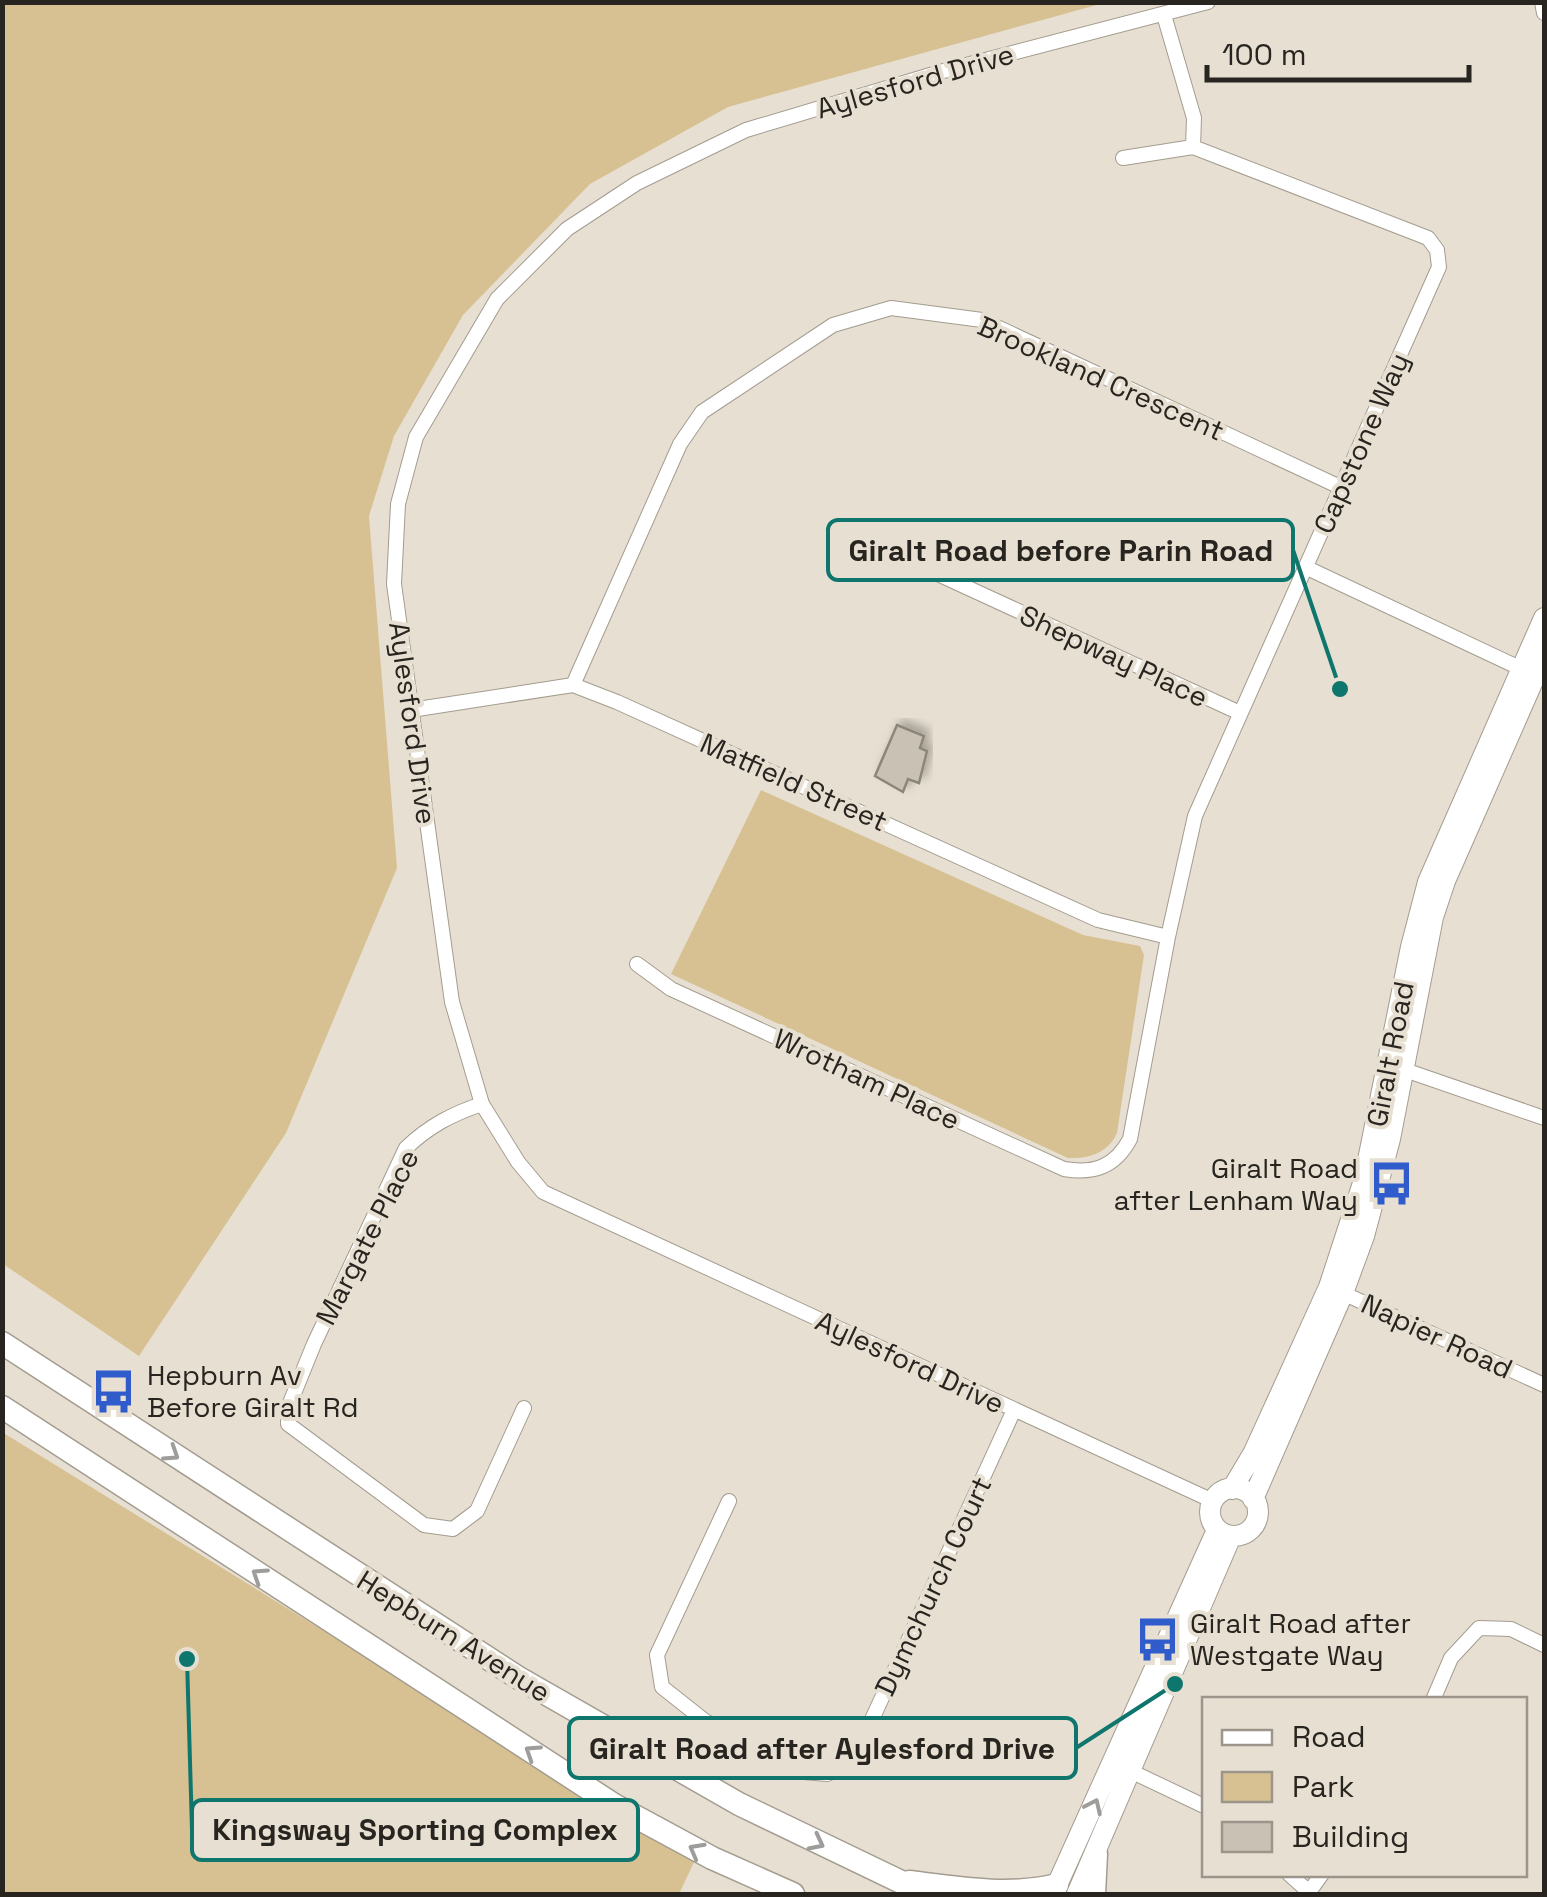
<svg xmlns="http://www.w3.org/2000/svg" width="1547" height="1897" font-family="'Space Grotesk',sans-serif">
<defs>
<filter id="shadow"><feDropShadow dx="5.5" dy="-5.5" stdDeviation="5" flood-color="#0004"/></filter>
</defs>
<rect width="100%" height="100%" fill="#e7e0d2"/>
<path fill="#d7c192" d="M2 3H1104L728 107 590 184 463 315 394 436 369 516 397 868 286 1133 139 1356 3 1264Z
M761 790 1083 935 1140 946 1144 955 1117 1133C1108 1153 1089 1159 1068 1158L671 974Z
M2 1432 695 1860 679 1894H3Z"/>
<path fill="#c9c2b4" stroke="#8c8679" stroke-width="2.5" filter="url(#shadow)" d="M897 725 924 736 920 748 927 751 919 783 908 779 903 792 875 776Z"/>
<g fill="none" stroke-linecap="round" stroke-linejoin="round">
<defs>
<path id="street" d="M1208 2 947 70 746 130 637 183 567 229 497 299 416 437 398 504 394 584 452 1002 482 1104 518 1162 543 1192 1213 1501
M1542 2 1544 13
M1164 15 1194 118 1193 147
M879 547 1240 713
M1305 567 1526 671
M573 685 680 444 702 412 833 325 891 308 982 320 1340 487
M411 710 573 685 617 702 1098 920 1168 937
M637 964 671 989 1064 1169C1094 1174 1115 1167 1130 1139L1168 937 1195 816 1439 267 1437 250 1428 238 1193 147 1123 158
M1399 1068 1544 1118
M482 1104C452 1114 429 1126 406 1148L314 1344 288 1408V1424L424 1525 453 1529 477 1511 524 1408
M1336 1290 1544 1385
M729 1501 657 1655 662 1687 705 1721 804 1772 827 1774 852 1763 1014 1410
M1433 1700 1451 1658 1479 1628 1511 1629 1544 1645
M1124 1768 1204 1806
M1289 1874 1309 1892 1322 1874"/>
<path id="secondary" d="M1210 1512a24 24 0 1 1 48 0a24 24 0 1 1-48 0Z
M1232 1489 1254 1452 1329 1287 1364 1180 1411 947 1428 882 1544 618
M1253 1499 1343 1293 1364 1236 1390 1139 1433 917 1445 881 1544 656
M1053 1894 1217 1530
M1077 1894 1231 1536"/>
<path id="primary" d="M2 1343 517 1677 739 1804 926 1894
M2 1407 614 1805 712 1858 793 1894
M909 1882C957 1888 1010 1897 1057 1885
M1094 1894 1096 1854"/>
</defs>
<use href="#street" stroke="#a39c8f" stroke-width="16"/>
<use href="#secondary" stroke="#a39c8f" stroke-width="22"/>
<use href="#primary" stroke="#a39c8f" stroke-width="25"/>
<use href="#street" stroke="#fff" stroke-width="14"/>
<use href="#secondary" stroke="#fff" stroke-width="20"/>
<use href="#primary" stroke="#fff" stroke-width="22"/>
</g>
<defs><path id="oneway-chevron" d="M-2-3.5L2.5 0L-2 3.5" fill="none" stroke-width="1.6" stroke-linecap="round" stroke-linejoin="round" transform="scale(2.5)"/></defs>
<g stroke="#9e9d9b">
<use href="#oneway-chevron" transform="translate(172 1454) rotate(33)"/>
<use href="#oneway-chevron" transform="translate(259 1575) rotate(-147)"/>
<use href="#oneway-chevron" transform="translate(532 1752) rotate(-147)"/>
<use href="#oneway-chevron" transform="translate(1094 1806) rotate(-65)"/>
<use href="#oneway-chevron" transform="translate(817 1843) rotate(27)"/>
<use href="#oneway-chevron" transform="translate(696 1850) rotate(-151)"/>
</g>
<defs>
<symbol id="bus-bare" viewBox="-9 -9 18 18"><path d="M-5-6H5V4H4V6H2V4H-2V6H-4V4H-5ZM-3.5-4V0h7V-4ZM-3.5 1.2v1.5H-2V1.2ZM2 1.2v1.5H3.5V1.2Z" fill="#305bcb" stroke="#e7e0d2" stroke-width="2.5" paint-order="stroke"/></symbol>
</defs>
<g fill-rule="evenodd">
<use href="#bus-bare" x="1360" y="1152" width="63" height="63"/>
<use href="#bus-bare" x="82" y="1360" width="63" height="63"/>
<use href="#bus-bare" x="1126" y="1608" width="63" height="63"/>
</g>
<g text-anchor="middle" stroke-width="8" stroke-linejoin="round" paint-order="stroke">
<g font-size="28" fill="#282520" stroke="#e7e0d2">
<text transform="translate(915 81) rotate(-16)" y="10">Aylesford Drive</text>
<text transform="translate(1101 378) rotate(24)" y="10">Brookland Crescent</text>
<text transform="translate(1361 443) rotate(-66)" y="10">Capstone Way</text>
<text transform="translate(1114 656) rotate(25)" y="10">Shepway Place</text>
<text transform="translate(413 723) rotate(82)" y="10">Aylesford Drive</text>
<text transform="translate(794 782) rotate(24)" y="10">Matfield Street</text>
<text transform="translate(1390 1054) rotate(-79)" y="10">Giralt Road</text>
<text transform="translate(867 1079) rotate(25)" y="10">Wrotham Place</text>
<text transform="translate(367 1237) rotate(-63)" y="10">Margate Place</text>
<text transform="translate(1437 1336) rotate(25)" y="10">Napier Road</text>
<text transform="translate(910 1362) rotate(25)" y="10">Aylesford Drive</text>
<text transform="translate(933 1586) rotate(-65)" y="10">Dymchurch Court</text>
<text transform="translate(454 1636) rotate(32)" y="10">Hepburn Avenue</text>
</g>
<g font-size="28" fill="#282520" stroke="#e7e0d2" text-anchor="start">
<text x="1358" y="1178" text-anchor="end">Giralt Road<tspan x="1358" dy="32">after Lenham Way</tspan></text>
<text x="147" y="1385">Hepburn Av<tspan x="147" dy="32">Before Giralt Rd</tspan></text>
<text x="1190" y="1633">Giralt Road after<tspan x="1190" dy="32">Westgate Way</tspan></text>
</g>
</g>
<path fill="none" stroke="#0f766e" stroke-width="4" d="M1340 689L1293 550M1175 1684L1076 1748M187 1659L192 1830"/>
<g fill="#0f766e" stroke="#e7e0d2" stroke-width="4">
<circle cx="1340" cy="689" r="10"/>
<circle cx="1175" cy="1684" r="10"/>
<circle cx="187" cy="1659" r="10"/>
</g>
<g fill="#e7e0d2" stroke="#0f766e" stroke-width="4">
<rect x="828" y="520" width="465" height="60" rx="10"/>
<rect x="569" y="1718" width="507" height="60" rx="10"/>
<rect x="192" y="1800" width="446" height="60" rx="10"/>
</g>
<g font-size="30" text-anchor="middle" font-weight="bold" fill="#282520">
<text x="1061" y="561">Giralt Road before Parin Road</text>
<text x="822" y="1759">Giralt Road after Aylesford Drive</text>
<text x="415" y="1840">Kingsway Sporting Complex</text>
</g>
<rect width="1547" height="1897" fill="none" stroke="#282520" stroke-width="10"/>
<rect x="1202" y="1697" width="325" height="180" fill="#e7e0d2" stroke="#9b958b" stroke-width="2.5"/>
<rect x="1222" y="1730" width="50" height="15" fill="#ffffff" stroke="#9b958b" stroke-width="2.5"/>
<text x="1292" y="1747" font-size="30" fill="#282520">Road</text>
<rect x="1222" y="1772" width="50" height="30" fill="#d7c192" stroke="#9b958b" stroke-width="2.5"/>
<text x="1292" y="1797" font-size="30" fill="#282520">Park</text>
<rect x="1222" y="1822" width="50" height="30" fill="#c9c2b4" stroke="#9b958b" stroke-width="2.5"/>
<text x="1292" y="1847" font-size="30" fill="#282520">Building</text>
<path d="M1207 65v15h262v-15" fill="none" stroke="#282520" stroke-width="5"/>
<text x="1222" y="65" font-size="30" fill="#282520" stroke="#e7e0d2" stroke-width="8" paint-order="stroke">100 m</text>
</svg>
